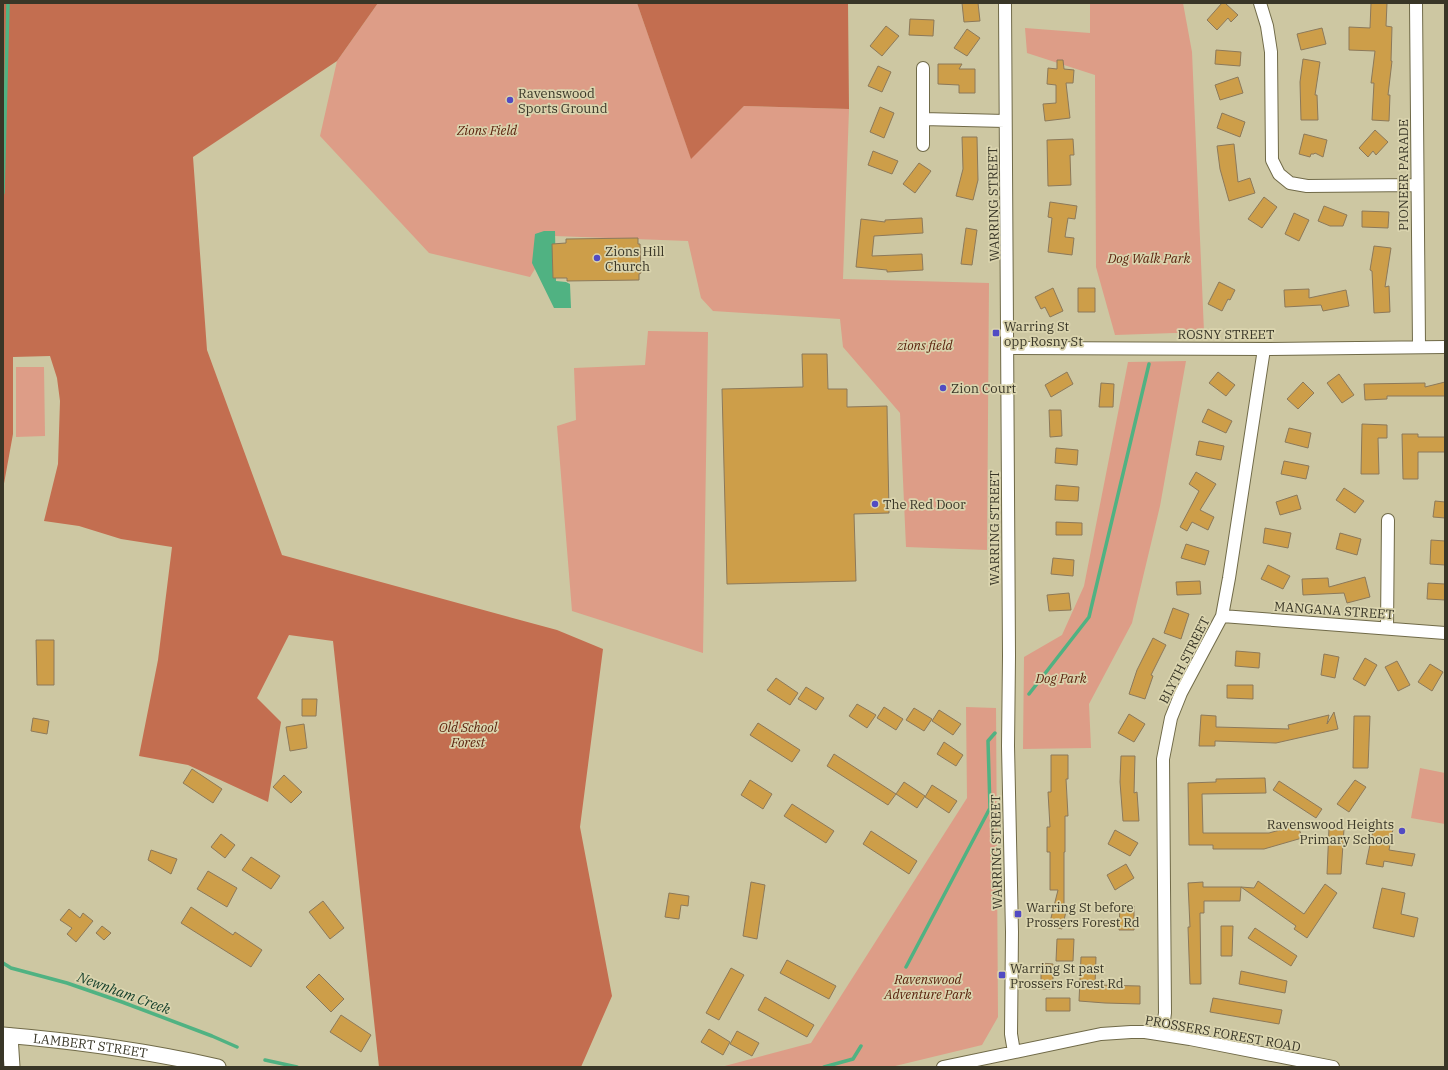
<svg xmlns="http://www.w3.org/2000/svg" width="1448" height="1070" font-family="'IBM Plex Serif',serif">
<rect width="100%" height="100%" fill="#cdc7a2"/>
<path fill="#dd9d87" d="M378 3H637L691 158 744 106 849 109 843 279 989 283 987 550 906 547 900 413 843 347 840 319 713 311 701 298 688 241 555 236 530 277 429 253 320 136 337 61Z
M1090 3H1183L1192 52 1204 332 1115 335 1096 267 1095 75 1027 53 1025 28 1090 33Z
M648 331 708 332 703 653 572 611 557 426 576 420 574 368 645 365Z
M1186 361 1160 506 1132 623 1089 704 1091 748 1023 749 1024 657 1062 635 1084 586 1128 362Z
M16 367H44L45 436 16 437Z
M966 707 996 708 998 1017 982 1045 891 1067H721L811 1043 967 798Z
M1420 768 1445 773V824L1411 818Z"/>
<path fill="#c36e50" d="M3 3H378L337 61 193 157 207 350 282 555 557 630 603 649 580 827 612 996 581 1067H379L333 641 289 635 257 698 281 722 268 802 188 765 139 756 158 660 172 547 121 539 79 526 44 521 58 464 60 401 57 378 50 356 13 357V434L3 489Z
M637 3H848L849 109 744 106 691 159Z"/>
<path fill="#50b282" d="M544 231H555L556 281 566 282 570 284 571 308H554L532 263 535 234Z"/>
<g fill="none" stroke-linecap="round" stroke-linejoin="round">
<path stroke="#50b282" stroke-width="3.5" d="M3 193 8 3
M1029 694 1089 617 1149 364
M3 963 11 968 67 983 122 1002 212 1036 237 1047
M906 967 990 808 988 741 995 733
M265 1060 297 1067
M824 1067 853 1059 861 1046"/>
</g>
<path fill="#cd9e49" stroke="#8c795a" d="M962 3H978L980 21 964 22Z
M1222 3H1225L1238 15 1231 22 1228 18 1217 30 1207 20Z
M1371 3H1387L1386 26 1392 27 1391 61H1392L1388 95H1390L1389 121 1372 120 1374 83H1371L1375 51 1349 50V27L1370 28Z
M910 19 934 20 933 36 909 35Z
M886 26 899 36 882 56 870 46Z
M1322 28 1326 44 1301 50 1297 34Z
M967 29 980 38 967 56 954 48Z
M1216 50 1241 52 1240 66 1215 64Z
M1303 59 1320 62 1315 95H1317L1318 120H1301L1300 82Z
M1057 60H1063L1064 69 1074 70 1073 83H1066L1070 118 1045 121 1043 104 1056 103V85L1047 84 1048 68 1057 69Z
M938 64H962L959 69H975V93H959V85L938 84Z
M878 66 891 72 882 92 868 86Z
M1238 77 1243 93 1220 100 1215 85Z
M880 107 894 113 884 138 870 132Z
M1222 113 1245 122 1240 137 1217 128Z
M1375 130 1388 142 1376 155 1373 151 1368 157 1359 148Z
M1304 134 1327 140 1323 157 1315 153 1314 154H1311L1310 157 1299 154Z
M962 137H977L978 180 973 200 956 196 963 169Z
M1073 139 1074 155H1070L1071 185 1048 186 1047 140Z
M1234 144 1238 182 1250 178 1255 193 1229 201 1220 169 1217 146Z
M873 151 898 161 892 174 868 165Z
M919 163 931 171 915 193 903 184Z
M1264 197 1277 207 1262 228 1248 219Z
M1050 202 1077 206 1075 219 1068 218 1065 237 1074 238 1072 255 1048 252 1052 218 1048 217Z
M1324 206 1347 215 1343 226H1330L1318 221Z
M1362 211 1389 212 1388 228 1362 227Z
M1294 213 1309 220 1299 241 1285 234Z
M922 218 923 233 874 236 872 256 922 254 923 270 887 272V270L856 267 861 219 885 222V220Z
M966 228 977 230 972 265 961 264Z
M638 238V244H640L641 273 639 274V280L567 281V278H553L552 244 566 243V239Z
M1374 246 1391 248 1385 287 1389 286 1390 312 1374 313 1372 271 1370 270Z
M1219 282 1235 290 1230 300 1228 299 1222 311 1208 304Z
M1053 288 1063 311 1050 317 1045 307 1041 309 1035 297Z
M1078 288H1095V312H1078Z
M1309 289V298L1346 290 1349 306 1323 311 1321 305 1285 307 1284 290Z
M802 354H827L828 389H847V407L887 406 889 513 854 514 856 581 727 584 722 389 803 387Z
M1067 372 1073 384 1051 397 1045 385Z
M1218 372 1235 385 1226 396 1209 383Z
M1339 374 1354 395 1342 403 1327 383Z
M1303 382 1314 393 1298 409 1287 399Z
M1445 382V396H1387V399L1365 400 1364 384 1425 383V387Z
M1101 383 1114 384 1113 407H1099Z
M1208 409 1232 421 1226 433 1202 422Z
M1049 410H1061L1062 436 1050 437Z
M1362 424 1387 425V438H1378L1379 474H1361Z
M1289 428 1311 433 1308 448 1285 442Z
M1402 434H1418V437H1445V452H1418V479H1403Z
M1199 441 1224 446 1221 460 1196 455Z
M1056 448 1078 450 1077 465 1055 463Z
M1284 461 1309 466 1306 479 1281 474Z
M1196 472 1216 484 1200 510 1214 517 1208 530 1192 522 1187 531 1180 527 1199 491 1189 484Z
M1056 485 1079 487 1078 501 1055 500Z
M1344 488 1364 501 1355 513 1336 500Z
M1297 495 1301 509 1280 515 1276 502Z
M1435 501 1445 502V518L1433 517Z
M1056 522 1082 523V535H1056Z
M1265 528 1291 533 1288 548 1263 543Z
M1340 533 1361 539 1357 555 1336 549Z
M1431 540 1445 541V565L1430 564Z
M1186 544 1209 551 1205 565 1181 558Z
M1053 558 1074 560 1073 576 1051 574Z
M1268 565 1290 576 1283 589 1261 579Z
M1365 577 1370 597 1347 603 1344 593 1303 595 1302 579 1328 578 1329 587Z
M1200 581 1201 594 1177 595 1176 582Z
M1428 583 1445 584V600L1427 599Z
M1069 593 1071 610 1049 611 1047 595Z
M1173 608 1189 614 1181 639 1164 633Z
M1153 638 1166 645 1151 675 1153 676 1145 699 1129 694 1137 670Z
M36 640H54V685H37Z
M1236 651 1260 653 1259 668 1235 666Z
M1324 654 1339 657 1335 678 1321 675Z
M1365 658 1377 665 1365 686 1353 679Z
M1397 661 1410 685 1398 691 1385 667Z
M1430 664 1443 672 1432 691 1418 682Z
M776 678 798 693 790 705 767 690Z
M1227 685H1253V699L1227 698Z
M806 687 824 698 816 710 798 699Z
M302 699H317L316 716H302Z
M857 704 876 715 867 728 849 716Z
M884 707 903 719 896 730 877 718Z
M914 708 932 719 924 731 906 720Z
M939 710 961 724 953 735 932 721Z
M1334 712 1338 729 1276 743 1215 741V746H1199L1201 715 1216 716V727L1289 729 1288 725 1329 715 1327 724Z
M1129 714 1145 724 1134 742 1118 733Z
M1354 716H1370L1368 768H1353Z
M33 718 49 721 47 734 31 731Z
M758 723 800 750 792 762 750 735Z
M304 724 307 748 290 751 286 727Z
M944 742 963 755 956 766 937 754Z
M834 754 896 794 888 805 827 766Z
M1051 755H1068V779H1066L1068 816H1065V852H1064V906L1067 907 1062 929 1049 926 1058 890H1050V852H1047V827H1050L1048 792H1051Z
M1121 756H1135L1134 793 1137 792 1139 821H1123L1120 782Z
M192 769 222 789 213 803 183 783Z
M284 775 302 792 291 803 273 787Z
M1265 778 1266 793 1202 794 1203 833H1269L1298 825 1302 838 1264 849H1213V845H1189L1188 783 1216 782V779Z
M750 780 772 794 763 809 741 795Z
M1355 780 1366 787 1349 812 1337 804Z
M1279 781 1322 809 1316 818 1273 790Z
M904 782 925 796 917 808 896 794Z
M932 785 957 801 949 813 925 797Z
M792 804 834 831 826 843 784 816Z
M1366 824 1393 829 1389 850 1415 854 1412 866 1384 861 1383 867 1366 864 1373 830 1375 831Z
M1329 828 1344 829 1341 874H1327Z
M1115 830 1138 843 1130 856 1108 844Z
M871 831 917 861 909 874 863 844Z
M221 834 235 845 225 858 211 847Z
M151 850 177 859 171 874 148 860Z
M251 857 280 876 271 889 242 870Z
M1126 864 1134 878 1115 890 1107 875Z
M208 871 237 888 227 907 197 889Z
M1258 881 1304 914 1325 884 1337 893 1307 938 1294 929 1296 926 1241 887 1254 888Z
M751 882 765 885 757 939 743 936Z
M1203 882V887H1241L1240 901H1204V913H1200L1201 984H1190L1188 927H1190L1188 883Z
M1382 888 1405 893 1401 914 1418 918 1414 937 1373 928Z
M669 893 689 896 688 906 681 905 679 919 665 917Z
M323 901 344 928 330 939 309 912Z
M1120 906H1134V930H1119Z
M191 907 233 935 235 932 262 950 251 967 181 923Z
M69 909 80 918 83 913 93 921 76 942 67 934 72 928 60 920Z
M102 926 111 933 104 940 96 933Z
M1221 926H1233L1232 956H1221Z
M1255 928 1297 956 1291 966 1248 938Z
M1057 939H1074L1073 961H1056Z
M1081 957H1096L1095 985 1140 986V1004L1105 1003 1079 1001Z
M787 960 836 986 829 999 780 973Z
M1041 963 1053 964V989H1041Z
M731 968 744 975 719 1020 706 1013Z
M1241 971 1287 981 1285 993 1239 984Z
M319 974 344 999 331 1012 306 987Z
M765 997 814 1025 807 1037 758 1010Z
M1046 998H1070V1011H1046Z
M1213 998 1282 1010 1279 1024 1210 1012Z
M341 1015 371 1035 361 1052 330 1032Z
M709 1029 730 1042 723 1055 701 1042Z
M737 1031 759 1043 752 1056 730 1044Z"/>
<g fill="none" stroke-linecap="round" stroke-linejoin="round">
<defs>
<path id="minor" d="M1005 3 1009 656 1008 746 1012 932 1011 1034 1014 1052
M1260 3 1267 26 1271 52 1272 160 1279 174 1290 183 1307 186 1416 185
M1416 3 1419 346
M923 68V145
M923 119 1005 121
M1007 348 1264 349 1445 347
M1222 616 1445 633
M1387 628 1388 520
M1162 1034 1165 1013 1163 759 1171 718 1181 693 1222 616 1229 578 1264 349
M943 1067 1101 1034 1131 1032H1145L1190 1039 1333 1067"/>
<g id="tertiary">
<path id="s1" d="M3 1035C75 1041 148 1051 218 1067"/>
<path d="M10 1036 12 1067"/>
</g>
</defs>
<use href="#minor" stroke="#706a48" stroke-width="14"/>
<use href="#tertiary" stroke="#706a48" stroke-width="17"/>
<use href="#minor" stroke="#fff" stroke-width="12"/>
<use href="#tertiary" stroke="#fff" stroke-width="15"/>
</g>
<g fill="#524bc3" stroke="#dad4ae" stroke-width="1.5">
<circle cx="510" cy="100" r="4"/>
<circle cx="597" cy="258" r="4"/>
<rect x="992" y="329" width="8" height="8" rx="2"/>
<circle cx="943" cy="388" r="4"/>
<circle cx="875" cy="504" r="4"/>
<circle cx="1402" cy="831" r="4"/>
<rect x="1014" y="910" width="8" height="8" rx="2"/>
<rect x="998" y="971" width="8" height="8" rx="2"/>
</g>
<g text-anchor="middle" stroke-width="3.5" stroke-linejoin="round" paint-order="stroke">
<g font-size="13" fill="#393627" stroke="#dad4ae" text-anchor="start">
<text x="518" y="98">Ravenswood<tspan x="518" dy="15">Sports Ground</tspan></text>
<text x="605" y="256">Zions Hill<tspan x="605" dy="15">Church</tspan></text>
<text x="1004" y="331">Warring St<tspan x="1004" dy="15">opp Rosny St</tspan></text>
<text x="951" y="393">Zion Court</text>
<text x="883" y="509">The Red Door</text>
<text x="1394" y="829" text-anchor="end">Ravenswood Heights<tspan x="1394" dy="15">Primary School</tspan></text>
<text x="1026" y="912">Warring St before<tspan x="1026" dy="15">Prossers Forest Rd</tspan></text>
<text x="1010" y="973">Warring St past<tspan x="1010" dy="15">Prossers Forest Rd</tspan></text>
</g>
<g font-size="13" font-style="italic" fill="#5a220d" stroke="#dad4ae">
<text x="487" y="135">Zions Field</text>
<text x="1149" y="263">Dog Walk Park</text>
<text x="925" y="350">zions field</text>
<text x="1061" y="683">Dog Park</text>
<text x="468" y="732">Old School<tspan x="468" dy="15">Forest</tspan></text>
<text x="928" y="984">Ravenswood<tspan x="928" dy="15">Adventure Park</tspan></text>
</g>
<g font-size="13" fill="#393627" stroke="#dad4ae">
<text transform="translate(1403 175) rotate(-90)" y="5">PIONEER PARADE</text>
<text transform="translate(993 204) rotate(-91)" y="5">WARRING STREET</text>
<text x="1226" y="339">ROSNY STREET</text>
<text transform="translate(994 528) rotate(-90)" y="5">WARRING STREET</text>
<text transform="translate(1334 610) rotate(4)" y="5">MANGANA STREET</text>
<text transform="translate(1184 660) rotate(-63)" y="5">BLYTH STREET</text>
<text transform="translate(996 852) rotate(-91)" y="5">WARRING STREET</text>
<text transform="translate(1223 1033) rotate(10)" y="5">PROSSERS FOREST ROAD</text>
<text dy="5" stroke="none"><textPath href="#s1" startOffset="88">LAMBERT STREET</textPath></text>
</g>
<g font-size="14" font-style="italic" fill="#16402c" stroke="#dad4ae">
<text transform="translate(124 993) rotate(20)" y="5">Newnham Creek</text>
</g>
</g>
<rect width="1448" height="1070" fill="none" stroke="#393627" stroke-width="8"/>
</svg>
